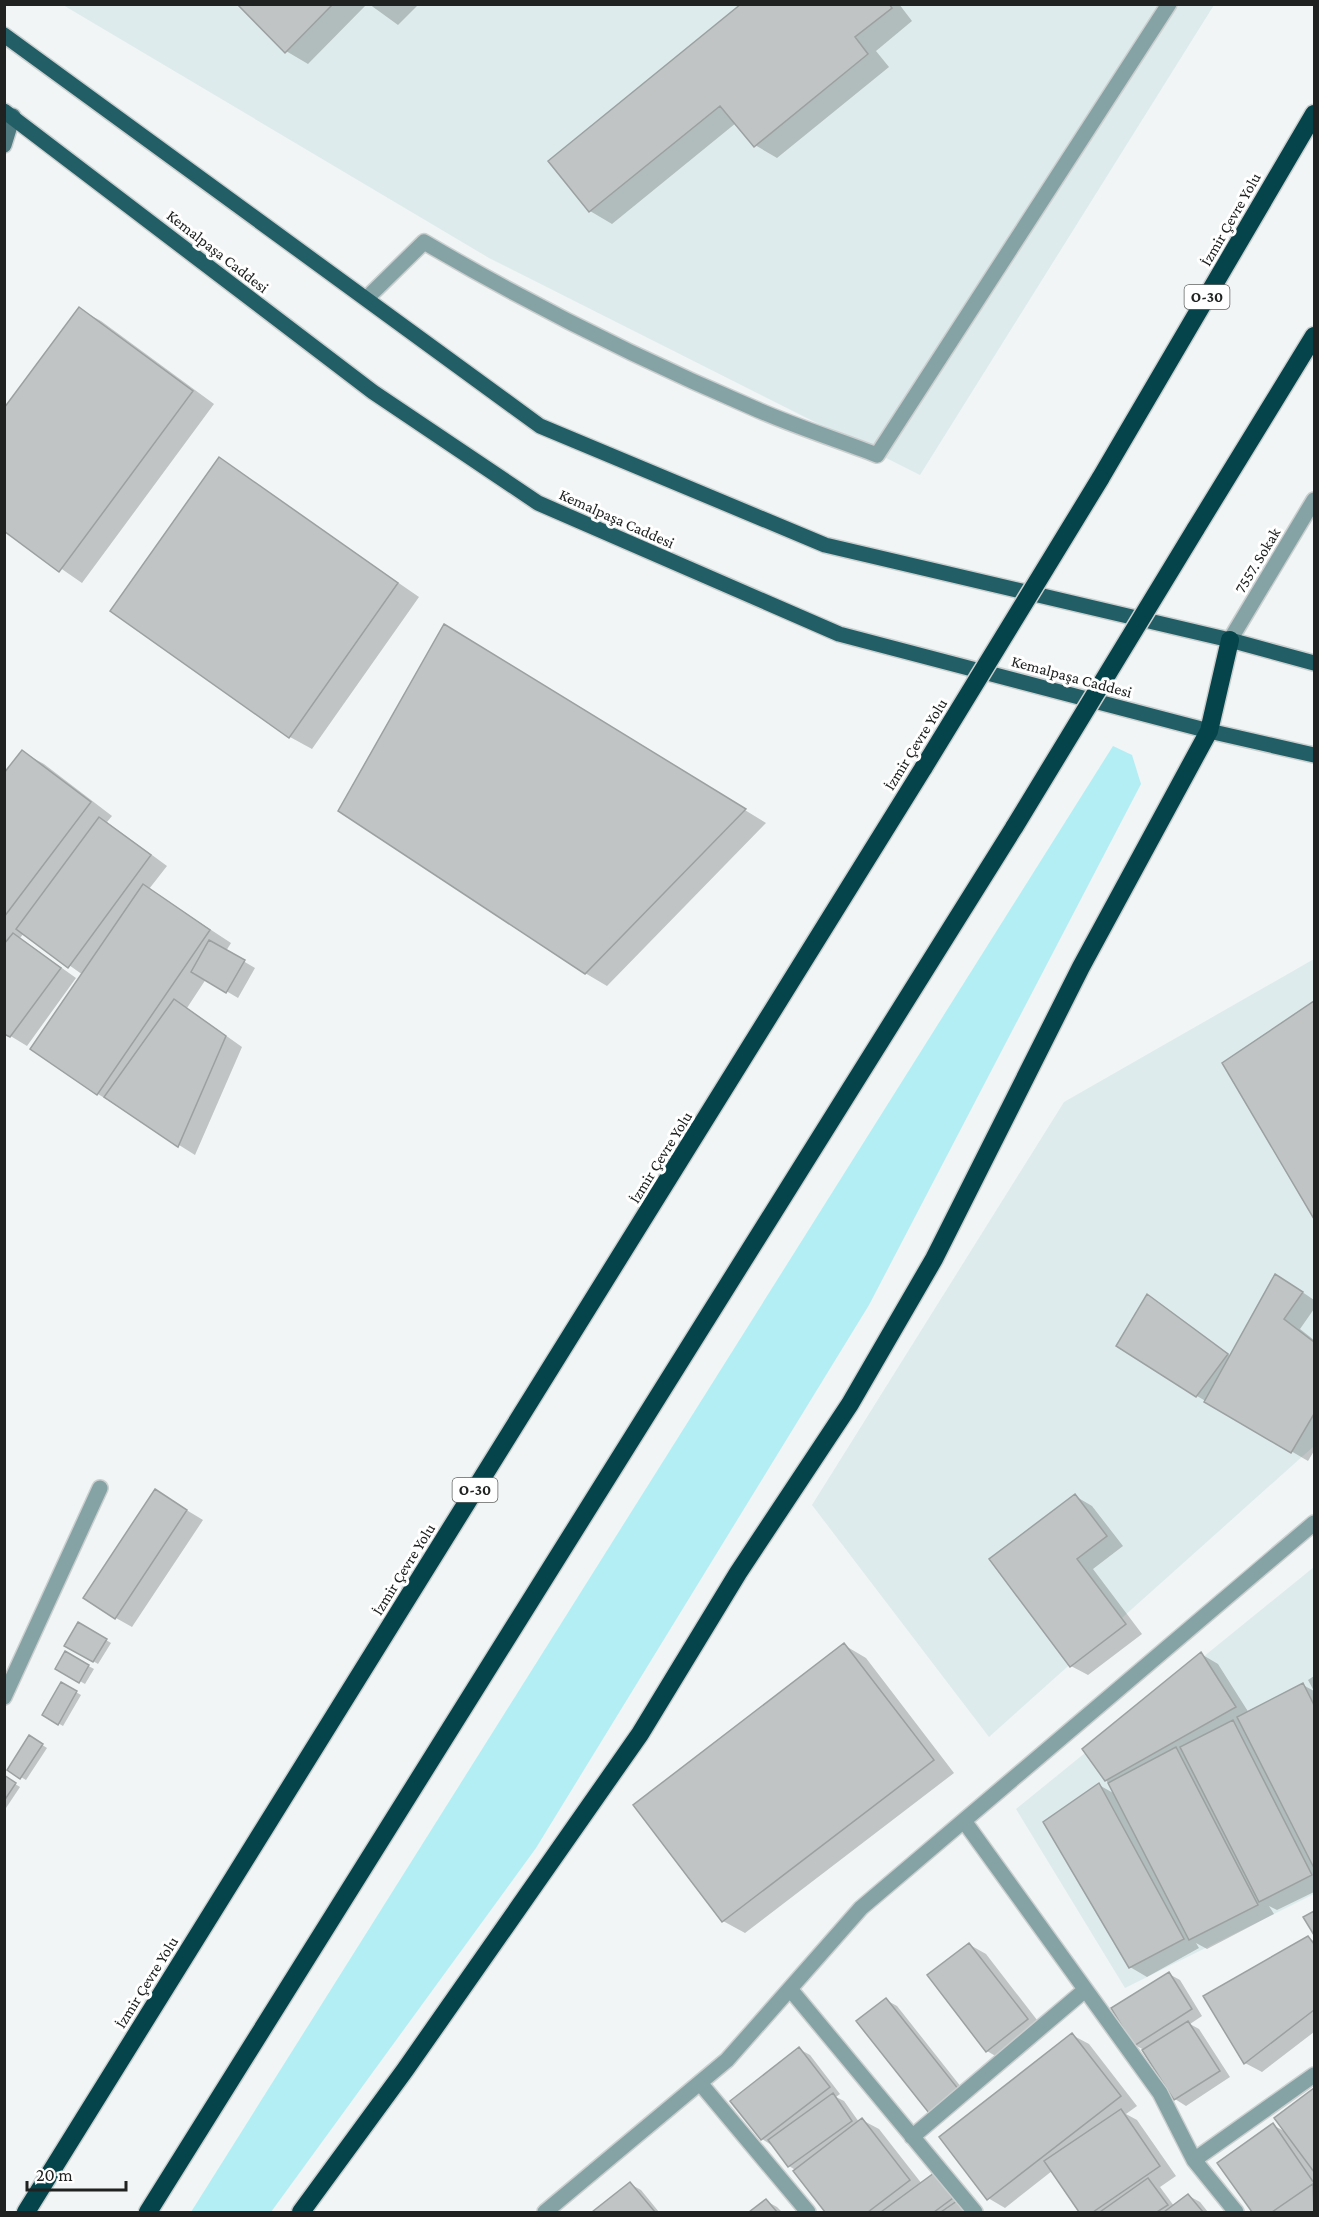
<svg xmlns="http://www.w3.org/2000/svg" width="1319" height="2217" font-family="'Crimson Pro',serif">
<rect width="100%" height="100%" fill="#f1f5f5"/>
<path fill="#deebec" d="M63 5H1214L920 475 489 258Z
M1314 959V1446L989 1737 812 1505 1064 1102Z
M1314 1567V1894L1125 1988 1016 1809Z"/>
<path fill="#b3eef5" d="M1113 746 1132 755 1141 784 869 1305 536 1848 271 2212H191Z"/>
<path fill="#0003" d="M240 4H367L308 64 286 51Z
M369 4H419L398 25Z
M743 4H899L912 21 876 51 889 67 777 158 755 145 736 123 612 224 590 211Z
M79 309 101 321 214 404 82 583 4 529Z
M219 459 419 597 312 749 290 737Z
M466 639 766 823 607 986 585 973Z
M22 752 44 764 112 816 107 822 167 866 149 889 231 943 226 951 255 968 238 998 206 979 187 1008 242 1047 195 1155 98 1094 83 975 24 933 20 938 76 978 27 1046 4 1032V775Z
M1314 1003V1216L1224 1064Z
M1292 1285 1314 1300V1309L1300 1329 1314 1340V1451L1308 1461 1197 1396 1147 1296 1231 1356Z
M155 1491 203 1520 132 1627 116 1618Z
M1075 1496 1092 1506 1123 1546 1093 1569 1142 1634 1088 1675 1071 1666Z
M79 1624 111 1643 98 1664 66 1645Z
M844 1645 866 1658 954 1773 745 1933 723 1921Z
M65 1653 94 1669 85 1684 57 1668Z
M1201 1654 1218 1664 1249 1713 1303 1685 1314 1691 1308 1680 1314 1676V1892L1277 1910 1269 1906 1274 1914 1207 1949 1196 1943 1199 1948 1147 1977 1130 1967 1045 1822 1099 1785 1115 1794 1106 1780Z
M62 1684 81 1695 63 1726 44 1715Z
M30 1737 47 1748 26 1780 9 1770Z
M4 1777 20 1787 4 1811Z
M1308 1938 1314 1941V2032L1262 2072 1245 2063Z
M970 1945 986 1954 1044 2029 1004 2061 987 2051Z
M1169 1974 1180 1980 1202 2016 1190 2024 1199 2029 1230 2077 1186 2106 1175 2099 1144 2050 1135 2045Z
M886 2000 897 2006 969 2097 941 2118Z
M1072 2035 1089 2044 1137 2106 1126 2114 1137 2120 1176 2176 1160 2187 1174 2206 1189 2196 1200 2202 1208 2212H1080L1052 2171 1005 2208 988 2198Z
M799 2049 810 2055 840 2094 836 2097 844 2101 859 2122 862 2120 879 2129 922 2184 934 2175 974 2212H827L797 2171 789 2166 773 2146 762 2139 732 2101Z
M1314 2090V2212H1254L1219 2163 1273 2125 1289 2134 1276 2118Z
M630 2184 641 2190 659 2212H595Z
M766 2201 777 2207 782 2212H752Z"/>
<path fill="#c0c4c4" stroke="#9ca0a0" stroke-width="1.5" d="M237 4H333L285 53Z
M741 4H889L892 8 855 37 868 54 754 147 720 106 589 212 548 161Z
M79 307 193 391 59 572 4 531V408Z
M219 457 398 583 289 738 110 611Z
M444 624 746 809 585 974 338 811Z
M22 750 91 802 4 917V773Z
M99 817 151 855 68 968 16 929Z
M143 884 210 930 97 1095 30 1049Z
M13 933 61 968 10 1037 4 1034V944Z
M209 940 245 960 226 993 191 972Z
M174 999 226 1036 178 1147 104 1097Z
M1314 1001V1219L1222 1063Z
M1275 1274 1303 1292 1284 1319 1314 1342V1414L1291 1453 1204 1402Z
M1147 1294 1228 1354 1196 1397 1116 1346Z
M155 1489 187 1510 115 1619 83 1598Z
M1075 1494 1107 1536 1077 1559 1126 1624 1070 1667 989 1559Z
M78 1622 107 1639 93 1662 64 1646Z
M844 1643 934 1760 722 1922 633 1805Z
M65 1651 89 1665 79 1683 55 1669Z
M1201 1652 1236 1707 1105 1781 1082 1749Z
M61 1682 77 1691 58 1725 42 1715Z
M1303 1683 1314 1705V1868L1237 1717Z
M1233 1720 1312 1875 1259 1902 1180 1747Z
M29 1735 43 1744 20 1779 7 1770Z
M1176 1747 1258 1905 1189 1940 1108 1783Z
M4 1775 16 1783 4 1801Z
M1099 1783 1184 1939 1129 1968 1043 1822Z
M1314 1911V1935L1303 1917Z
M1308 1936 1314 1944V2010L1244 2064 1203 1996Z
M969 1943 1028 2019 986 2052 927 1975Z
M1169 1972 1192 2009 1134 2046 1111 2008Z
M886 1998 959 2090 929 2113 856 2021Z
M1188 2021 1220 2071 1174 2100 1142 2050Z
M1072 2033 1121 2096 987 2200 939 2137Z
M799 2047 830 2087 761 2140 730 2101Z
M1314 2088V2172L1274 2118Z
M833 2093 852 2121 788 2167 768 2140Z
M1121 2109 1160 2166 1093 2212H1079L1044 2161Z
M862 2118 910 2180 868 2212H825L793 2171Z
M1273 2123 1314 2183 1272 2212H1252L1217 2163Z
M934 2173 953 2198 934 2212H881Z
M1148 2178 1168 2205 1157 2212H1100Z
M630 2182 655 2212H592Z
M1313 2184 1314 2212H1272Z
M1188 2194 1203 2212H1164Z
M766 2199 777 2212H749Z
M957 2201 966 2212H941Z"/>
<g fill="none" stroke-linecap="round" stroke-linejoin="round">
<defs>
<path id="street" d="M367 298 424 242C531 305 643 361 758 410 797 427 838 440 877 455L1169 4
M1230 640 1314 500
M4 1697 100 1488
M964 1821 1160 2093 1194 2160 1236 2212
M790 1989 975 2212
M700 2083 808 2212
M912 2137 1085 1990
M1194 2160 1314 2075
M545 2212 727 2060 861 1908 1314 1523"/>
<path id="secondary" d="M4 145 13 116"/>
<path id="primary" d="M4 35 540 426 825 545 1230 640 1314 663
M4 111 373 392 538 503 839 634 1209 731 1314 755"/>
<path id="highway" d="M1100 479 1314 114
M1195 530 1314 336
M26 2212 924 767
M148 2212 1015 826
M301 2212 405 2070 640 1734 738 1573 850 1404 934 1259 1081 967 1209 731 1230 640"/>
</defs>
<use href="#street" stroke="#cbcfcf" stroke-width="18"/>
<use href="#secondary" stroke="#cbcfcf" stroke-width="18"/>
<use href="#primary" stroke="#cbcfcf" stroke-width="18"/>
<use href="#highway" stroke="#cbcfcf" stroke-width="21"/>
<use href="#street" stroke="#85a2a5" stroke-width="15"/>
<use href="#secondary" stroke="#4e7a80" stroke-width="15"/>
<use href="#primary" stroke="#225e65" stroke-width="15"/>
<use href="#highway" stroke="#05444a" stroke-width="18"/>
<defs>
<path id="highway-bridge" d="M924 767 1100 479
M1015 826 1195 530"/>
</defs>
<use href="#highway-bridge" stroke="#cbcfcf" stroke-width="21" stroke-linecap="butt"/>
<use href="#highway-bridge" stroke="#05444a" stroke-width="18"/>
</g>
<g text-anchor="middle" stroke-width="6" stroke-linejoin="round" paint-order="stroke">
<g fill="#fff" stroke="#636464" stroke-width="1.5">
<rect x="1184.5" y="285" width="45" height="24" rx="4.5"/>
<rect x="452.5" y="1478" width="45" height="24" rx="4.5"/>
</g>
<g font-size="15" font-weight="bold" fill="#202121">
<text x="1207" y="302">O-30</text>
<text x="475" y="1495">O-30</text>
</g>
<g font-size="16" fill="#202121" stroke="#fff">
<text transform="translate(1230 219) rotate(-60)" y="6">İzmir Çevre Yolu</text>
<text transform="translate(218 251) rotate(38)" y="6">Kemalpaşa Caddesi</text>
<text transform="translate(617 518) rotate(24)" y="6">Kemalpaşa Caddesi</text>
<text transform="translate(1257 560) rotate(-59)" y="6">7557. Sokak</text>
<text transform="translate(1072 676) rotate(15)" y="6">Kemalpaşa Caddesi</text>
<text transform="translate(915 744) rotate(-58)" y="6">İzmir Çevre Yolu</text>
<text transform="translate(660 1157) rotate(-58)" y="6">İzmir Çevre Yolu</text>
<text transform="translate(403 1569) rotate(-58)" y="6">İzmir Çevre Yolu</text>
<text transform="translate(146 1982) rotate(-58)" y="6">İzmir Çevre Yolu</text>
</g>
</g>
<rect width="1319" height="2217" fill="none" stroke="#202121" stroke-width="12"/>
<path d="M27 2181v9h99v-9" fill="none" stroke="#202121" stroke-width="3"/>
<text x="36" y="2181" font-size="18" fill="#202121" stroke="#ffffff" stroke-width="4.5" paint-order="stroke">20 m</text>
</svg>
